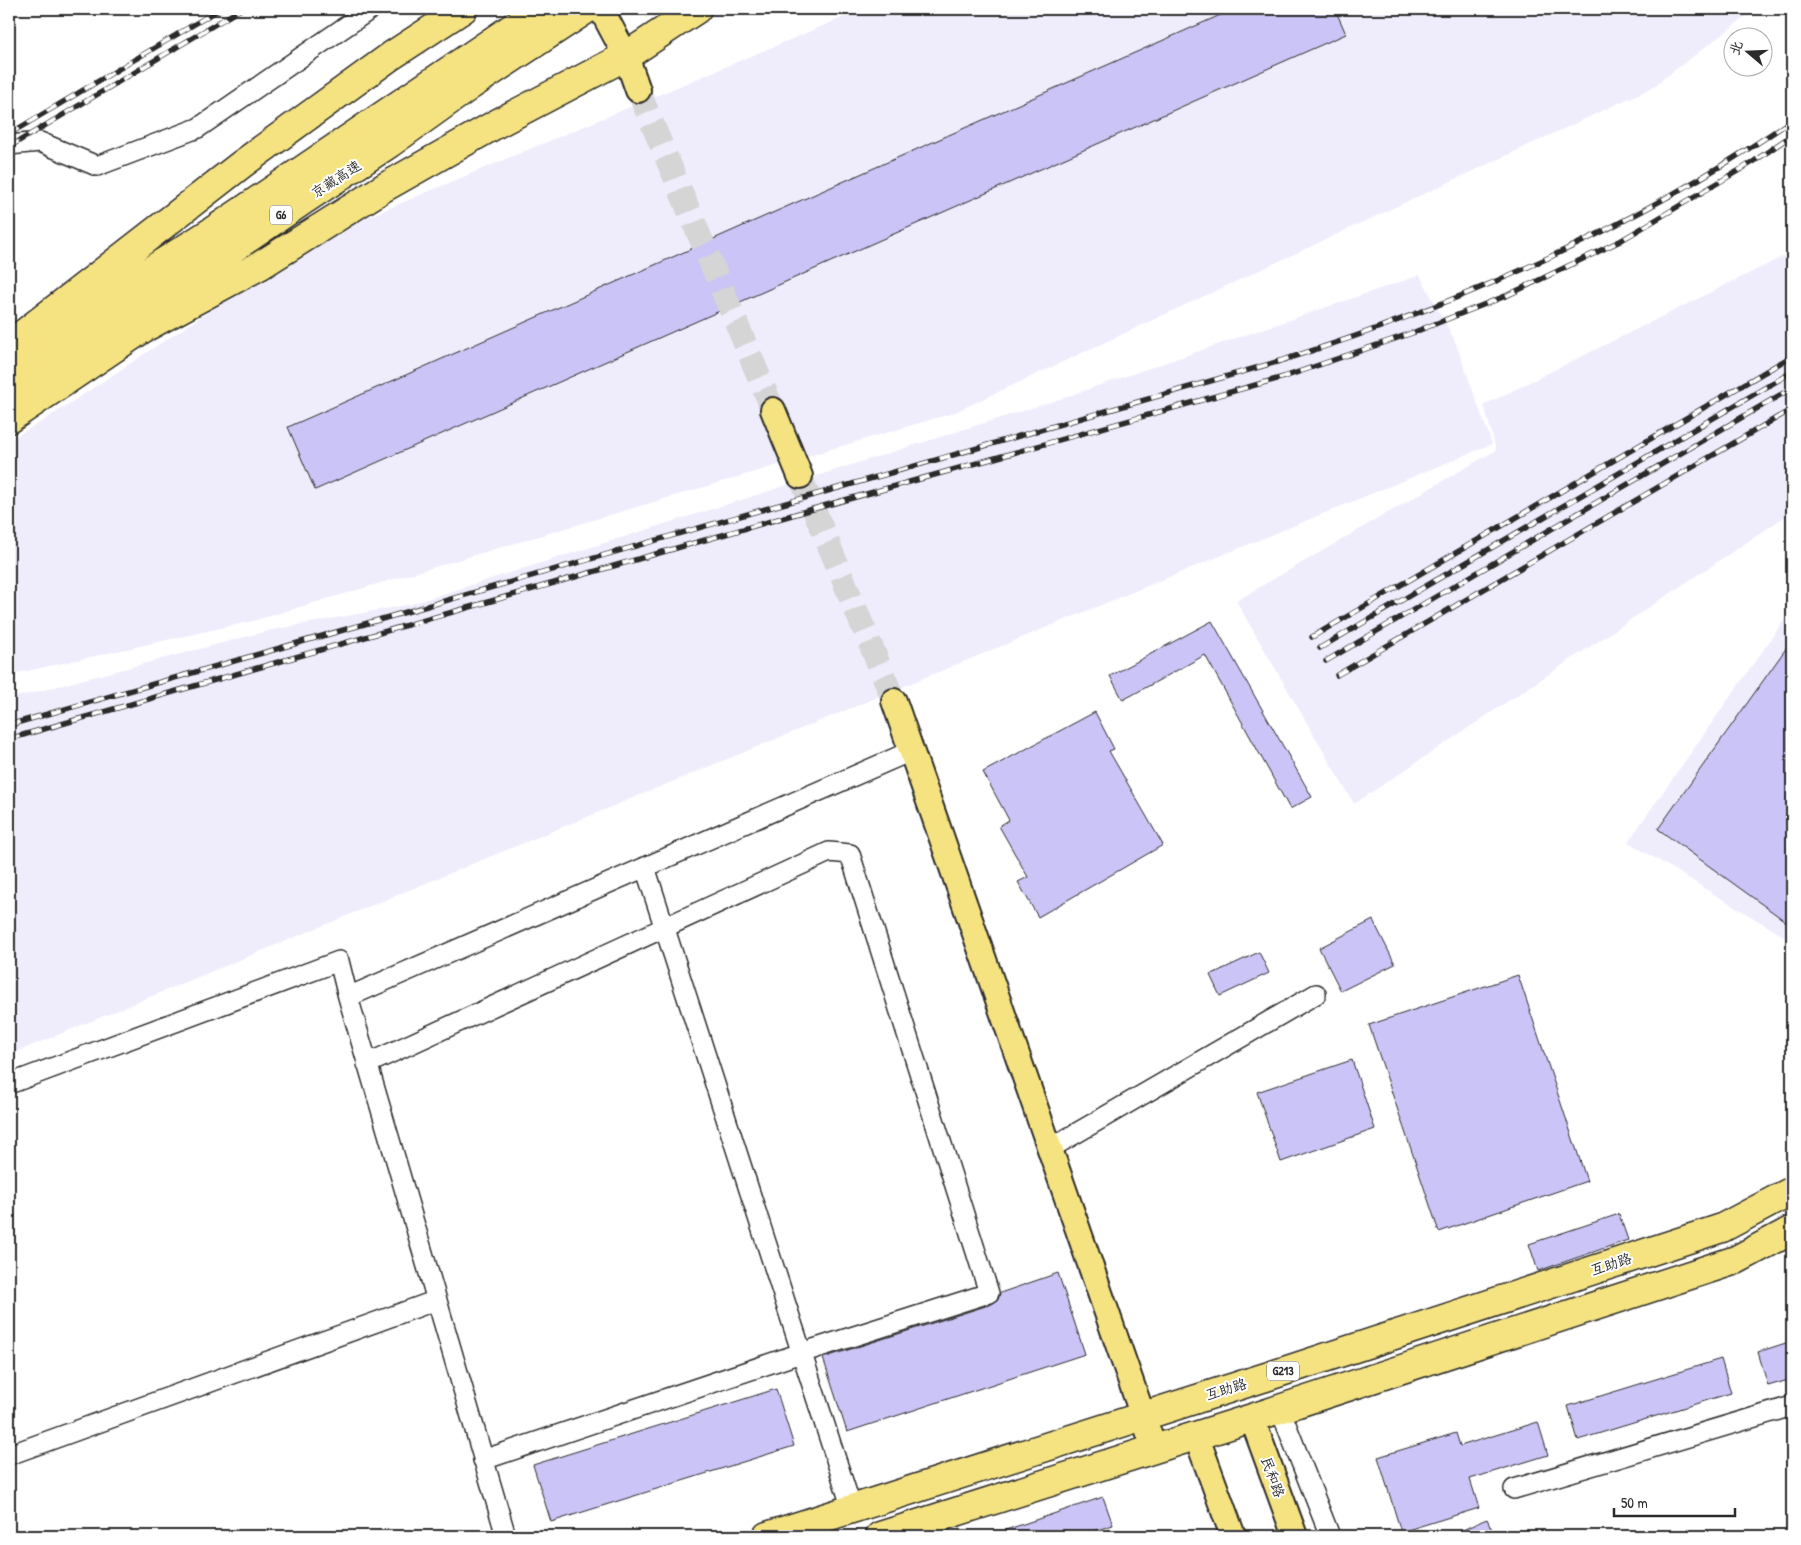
<svg xmlns="http://www.w3.org/2000/svg" width="1801" height="1545" font-family="'Patrick Hand','LXGW WenKai TC',sans-serif">
<rect width="100%" height="100%" fill="#fff"/>
<filter id="ink" filterUnits="userSpaceOnUse"><feTurbulence type="fractalNoise" baseFrequency=".02" numOctaves="2"/><feDisplacementMap in="SourceGraphic" scale="10" xChannelSelector="R" yChannelSelector="G"/><feConvolveMatrix kernelMatrix="1 2 1 2 8 2 1 2 1" color-interpolation-filters="sRGB"/></filter>
<g filter="url(#ink)">
<path fill="#efedfc" d="M863 9H1756L1651 88 953 413 253 621 9 675V440L43 421 325 235Z
M1792 252V512L1354 804 1236 601 1496 450 1484 405Z
M1420 275 1455 341 1492 444 9 1055V699L272 630 411 604 1051 402Z
M1792 609V941L1628 842Z"/>
<path fill="#cbc4f6" stroke="#2b2b2b" d="M1234 9H1335L1346 34 315 490 288 427Z
M1212 621 1312 797 1290 809 1205 655 1123 700 1110 676Z
M1792 640V926L1658 829Z
M1095 712 1114 749 1109 751 1163 845 1038 917 1018 882 1028 877 999 826 1009 820 983 772Z
M1373 920 1395 964 1341 991 1319 948Z
M1259 952 1269 973 1220 996 1210 975Z
M1518 975 1587 1181 1439 1232 1369 1025Z
M1352 1060 1375 1129 1281 1162 1257 1092Z
M1619 1214 1628 1240 1538 1271 1529 1244Z
M1058 1273 1085 1354 847 1432 823 1358 992 1304 998 1300 1000 1293Z
M1792 1341V1379L1768 1386 1758 1352Z
M1721 1359 1731 1393 1578 1440 1568 1406Z
M776 1389 794 1446 551 1522 533 1465Z
M1538 1422 1548 1455 1470 1479 1479 1508 1401 1532 1378 1457 1456 1433 1460 1446Z
M1103 1497 1113 1525 1078 1536H995L994 1534Z
M1487 1519 1495 1536H1450L1482 1521Z"/>
<g fill="none" stroke-linecap="round" stroke-linejoin="round">
<path stroke="#d5d5d5" stroke-width="24" stroke-dasharray="24 12" stroke-linecap="butt" d="M638 90 773 410
M800 476 894 701"/>
<defs>
<path id="minor" d="M9 145 40 142 97 166 198 128 371 9
M645 867 852 1509
M348 997 911 751
M367 1064 829 852 850 854 989 1293 801 1353 483 1460
M9 1084 339 961 348 997 506 1536
M1049 1149 1316 994
M1280 1409 1330 1536
M9 1455 437 1300
M1514 1489 1792 1406"/>
<path id="major" d="M601 9 626 56 638 90
M773 410 800 476
M894 701 1154 1448
M1252 1418 1295 1536
M1196 1435 1233 1536"/>
<path id="highway" d="M9 345 242 164 391 56 463 9
M9 367 101 302 211 232 540 9
M22 388 116 321 219 258 304 200 390 143 471 85 587 9
M9 419 144 328 261 265 385 187 498 123 626 56 697 9
M767 1536 1269 1376 1722 1228 1792 1191
M880 1536 1252 1418 1736 1260 1792 1230"/>
</defs>
<use href="#minor" stroke="#2b2b2b" stroke-width="22"/>
<use href="#major" stroke="#2b2b2b" stroke-width="28"/>
<use href="#highway" stroke="#2b2b2b" stroke-width="31"/>
<use href="#minor" stroke="#fff" stroke-width="19"/>
<use href="#major" stroke="#f5e382" stroke-width="24"/>
<use href="#highway" stroke="#f5e382" stroke-width="28"/>
<defs>
<path id="rail" d="M9 134 220 9
M9 147 241 9
M1312 637 1792 356
M1320 648 1792 372
M1326 661 1792 388
M1337 675 1792 409
M9 725 368 623 1280 361C1316 349 1353 338 1388 324 1530 272 1668 205 1792 120
M9 739 820 507 1284 377 1412 333 1508 295 1620 241 1753 162 1792 135"/>
</defs>
<use href="#rail" stroke="#2b2b2b" stroke-width="5.5"/>
<use href="#rail" stroke="#fff" stroke-width="4" stroke-dasharray="11" stroke-linecap="butt"/>
</g>
</g>
<g text-anchor="middle" stroke-width="4" stroke-linejoin="round" paint-order="stroke">
<g fill="#fff" stroke="#6b6b6b" stroke-width="1">
<rect x="270" y="205.5" width="22" height="19" rx="4"/>
<rect x="1267" y="1361.5" width="32" height="19" rx="4"/>
</g>
<g font-size="12" font-weight="bold" fill="#2b2b2b">
<text x="281" y="219">G6</text>
<text x="1283" y="1375">G213</text>
</g>
<g font-size="14" fill="#2b2b2b" stroke="#fff">
<text transform="translate(336 179) rotate(-33)" y="5">京藏高速</text>
<text transform="translate(1611 1264) rotate(-18)" y="5">互助路</text>
<text transform="translate(1226 1389) rotate(-17)" y="5">互助路</text>
<text transform="translate(1273 1477) rotate(70)" y="5">民和路</text>
</g>
</g>
<rect width="1801" height="1545" fill="none" stroke="#fff" stroke-width="30"/>
<rect x="15" y="15" width="1771" height="1515" fill="none" stroke="#2b2b2b" stroke-width="2" filter="url(#ink)"/>
<g transform="translate(1748 52) rotate(289)"><circle r="24" fill="#ffffff" stroke="#aaaaaa"/>
<path d="M0-4L9 19L0 12L-9 19Z" fill="#2b2b2b"/>
<text y="-8" font-size="14" font-weight="bold" text-anchor="middle" fill="#2b2b2b">北</text>
</g>
<path d="M1614 1508v8h121v-8" fill="none" stroke="#2b2b2b" stroke-width="2.5"/>
<text x="1621" y="1508" font-size="15" fill="#2b2b2b" stroke="#ffffff" stroke-width="4" paint-order="stroke">50 m</text>
</svg>
